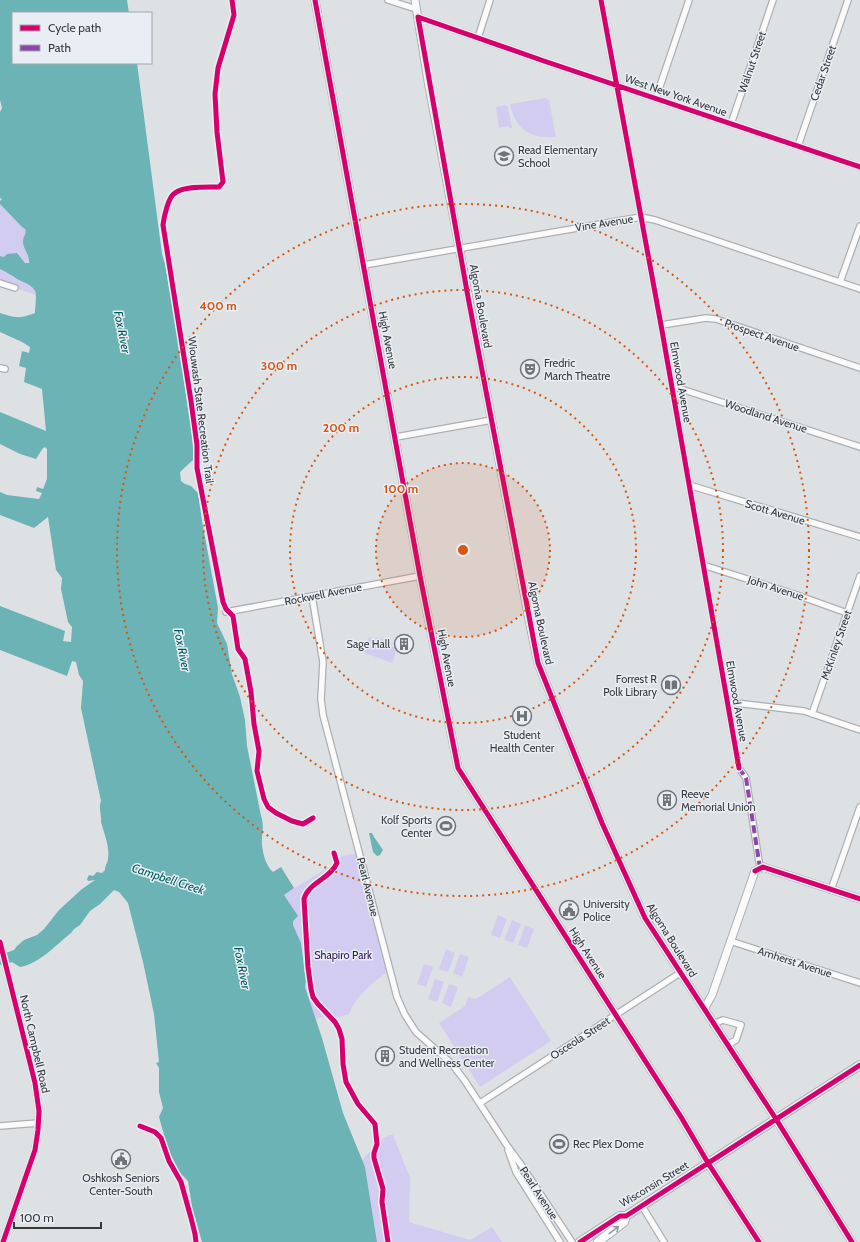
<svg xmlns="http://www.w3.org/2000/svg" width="860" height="1242" font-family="Cabin,sans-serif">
<rect width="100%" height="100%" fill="#dee1e4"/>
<path fill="#d2ccf0" d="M546 98 549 100 556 137C530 139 515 129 510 104Z
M505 105 508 107 512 128H509L508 126 499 128 496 107Z
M0 204 22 227 25 229C27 234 23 236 23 241 23 250 30 255 29 263L0 256Z
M0 269C5 271 9 274 14 278 22 283 34 283 36 295L0 283Z
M369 637 375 640 376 637 392 643 391 646 397 649 392 663 363 652Z
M351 854H359L384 953 386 973C372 983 355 997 349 1014L339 1017 329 1016 315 1019 305 987 306 981 301 943 293 927V921L283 895 334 864 340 857Z
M498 915 507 919 500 938 491 935Z
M512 920 521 924 513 943 504 940Z
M525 925 534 929 527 948 518 945Z
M446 949 455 953 448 972 439 969Z
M460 954 469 957 462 977 453 973Z
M424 964 433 967 426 987 417 984Z
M510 977 551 1041 480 1087 439 1023 465 1006 468 997 476 999Z
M435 979 444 982 437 1002 428 999Z
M449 984 458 987 451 1007 442 1003Z
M393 1135 410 1178 409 1222 470 1240 492 1227 502 1242H377L365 1167 362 1161C371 1151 379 1136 393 1135Z"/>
<path fill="#6cb3b5" d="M0 0H127L129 13H13V63H137L162 254 165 264C173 310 181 356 187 402 190 421 194 441 193 460L180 472 181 481 185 484 191 486 198 493 202 521 218 608 217 623 227 644 232 674 240 697 245 720 247 746 261 816C265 827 261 835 262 845 263 854 266 866 273 872L281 867 294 888 284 895 298 916 293 921V925L301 943 306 981 305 987 322 1038 343 1113 365 1167 377 1242H202L192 1207 188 1181 180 1173 168 1149 159 1117 163 1108 159 1092V1068L156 1063 159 1062 154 1014 143 962 128 903 119 892 114 890 100 904 90 911 80 925 74 929 71 933C56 945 39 964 20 967L12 962 0 965V955L14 950 17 946 24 940 37 935 44 929 59 910 82 889 95 880 88 881 87 879 89 875 93 876 97 872 102 873 105 870C105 865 108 863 108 858 110 847 104 833 101 822 102 814 98 810 101 801L81 708 83 681 79 675 76 662 72 661 67 676 0 650V606L65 631 63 641 71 642 72 627 68 622 61 589 62 578 56 570 48 517 34 528 0 515V492L7 495 39 499 42 493 36 491 37 487 43 489 47 479V449L45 447 43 448 36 459 20 454 0 444V412L46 431 42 389 24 382 26 368 19 366 22 351 29 353 30 347 22 342 0 332V313C16 318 19 319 35 313 35 308 37 294 35 291 31 283 20 282 14 277 9 274 5 271 0 269V256L4 257 7 254 17 253 25 263H29C30 255 23 250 23 241 23 236 27 234 25 229L22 227 0 204V201L2 199 0 198V112L2 108 0 100Z
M369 833H372L374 837 383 850 380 855 377 856 373 852Z"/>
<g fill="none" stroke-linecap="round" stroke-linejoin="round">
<defs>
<path id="street" d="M388 0 416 9
M601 0 661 325 739 768 746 778 760 868
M418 17 544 61 860 167
M478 38 490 0
M656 98 689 0
M731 124 773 0
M798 146 848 0
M364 265 641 217 655 220 860 289
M840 282 860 226
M0 283 15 288
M661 325 706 318 716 319 860 368
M0 368 5 369
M672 386 860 447
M396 437 492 420
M689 485 860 537
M703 565 797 595 847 613
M312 596 323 662 321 699 323 715 397 997 405 1015 416 1032 452 1064 465 1081 506 1144 522 1166 572 1242
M226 612 420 576
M727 702 804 711 860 730
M812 714 860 576
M831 890 860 807
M730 941 860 983
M0 942 35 1083 39 1111 38 1130 35 1150 3 1242
M713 1024 723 1020 741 1025 736 1040 727 1045
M480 1103 680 973
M0 1126 38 1123
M508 1150 516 1172 560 1242
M642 1206 664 1242"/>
<path id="secondary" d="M315 0 420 576 458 768 681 1117 708 1163 759 1242
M415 0 428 81 529 620 538 663 602 823 645 918 776 1119 852 1242
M704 1009 712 995 755 871 763 867 860 899"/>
<path id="primary" d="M580 1242 620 1216H626L860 1065
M598 1242 624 1222 626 1216"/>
</defs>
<use href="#street" stroke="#adafb1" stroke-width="8"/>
<use href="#secondary" stroke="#adafb1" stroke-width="9"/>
<use href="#primary" stroke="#adafb1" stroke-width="10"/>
<use href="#street" stroke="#fafafb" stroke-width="5.5"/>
<use href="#secondary" stroke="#fafafb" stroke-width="7"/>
<use href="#primary" stroke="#fafafb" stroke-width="8"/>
<path stroke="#8e44ad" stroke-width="4" stroke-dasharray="8 4" stroke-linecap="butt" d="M739 768 746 778 760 868"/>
<defs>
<path id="cycleway" d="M232 0 234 15 218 68 215 94 217 132 223 182 219 187C208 187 183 186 175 193 168 197 164 217 163 225L191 401 197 445V468L223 602 226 609 233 616 238 649 245 659 251 692 254 724 259 751 257 771 264 799 268 807 276 813 292 821 303 824 313 818
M315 0 420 576 458 768 681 1117 708 1163 759 1242
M601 0 661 325 739 768
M334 853 337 863C330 879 308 883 304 899L308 967 311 989 313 997 318 1004 335 1022 339 1029 342 1039 343 1064 346 1082 358 1104 375 1124 377 1144 374 1153V1158L383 1189 382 1202 388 1242
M755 871 763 867 860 899
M0 942 35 1083 39 1111 38 1130 35 1150 3 1242
M140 1126 155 1132 161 1138 169 1161 181 1182 191 1218 195 1234 196 1242
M580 1242 620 1216H626L860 1065
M852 1242 776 1119 645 918 602 823 538 663 468 297 418 17 544 61 860 167"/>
</defs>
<use href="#cycleway" stroke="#e8eef4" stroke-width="8"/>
<use href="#cycleway" stroke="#d6006c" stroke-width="5"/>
</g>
<defs><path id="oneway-shaft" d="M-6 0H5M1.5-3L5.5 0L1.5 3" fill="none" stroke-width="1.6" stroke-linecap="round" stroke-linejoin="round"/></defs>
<use stroke="#989a9b" href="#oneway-shaft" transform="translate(614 1230) rotate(-38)"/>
<circle cx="463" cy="550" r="87" fill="#d65611" fill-opacity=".12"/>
<g fill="none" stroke="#d65611" stroke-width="2" stroke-dasharray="2 4">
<circle cx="463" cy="550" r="87"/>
<circle cx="463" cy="550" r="173"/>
<circle cx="463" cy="550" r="260"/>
<circle cx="463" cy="550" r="346"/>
</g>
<defs>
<symbol id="school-ring" viewBox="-11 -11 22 22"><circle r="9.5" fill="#e8eef4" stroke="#717476" stroke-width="1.5"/><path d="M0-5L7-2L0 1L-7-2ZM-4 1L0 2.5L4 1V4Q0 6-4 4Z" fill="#717476"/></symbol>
<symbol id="theatre-ring" viewBox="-11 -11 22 22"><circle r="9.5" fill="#e8eef4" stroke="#717476" stroke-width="1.5"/><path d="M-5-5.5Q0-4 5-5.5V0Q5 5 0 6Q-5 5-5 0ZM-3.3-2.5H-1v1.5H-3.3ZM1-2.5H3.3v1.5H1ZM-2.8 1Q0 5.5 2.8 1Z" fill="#717476"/></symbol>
<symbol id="building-ring" viewBox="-11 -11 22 22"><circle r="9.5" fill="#e8eef4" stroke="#717476" stroke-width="1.5"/><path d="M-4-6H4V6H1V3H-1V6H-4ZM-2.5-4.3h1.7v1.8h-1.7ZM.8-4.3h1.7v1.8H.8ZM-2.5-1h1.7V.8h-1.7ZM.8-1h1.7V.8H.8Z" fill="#717476"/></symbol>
<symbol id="library-ring" viewBox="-11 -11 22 22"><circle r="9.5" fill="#e8eef4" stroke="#717476" stroke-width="1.5"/><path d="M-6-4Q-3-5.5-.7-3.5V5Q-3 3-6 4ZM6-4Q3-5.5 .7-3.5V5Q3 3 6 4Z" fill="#717476"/></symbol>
<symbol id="hospital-ring" viewBox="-11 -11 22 22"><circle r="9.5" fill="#e8eef4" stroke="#717476" stroke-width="1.5"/><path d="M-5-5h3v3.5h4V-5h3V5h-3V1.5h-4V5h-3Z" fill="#717476"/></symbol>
<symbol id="stadium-ring" viewBox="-11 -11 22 22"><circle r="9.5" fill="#e8eef4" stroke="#717476" stroke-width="1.5"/><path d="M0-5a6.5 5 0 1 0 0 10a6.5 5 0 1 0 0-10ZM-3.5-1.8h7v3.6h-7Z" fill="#717476"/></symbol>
<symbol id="civic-ring" viewBox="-11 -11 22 22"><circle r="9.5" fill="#e8eef4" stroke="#717476" stroke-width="1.5"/><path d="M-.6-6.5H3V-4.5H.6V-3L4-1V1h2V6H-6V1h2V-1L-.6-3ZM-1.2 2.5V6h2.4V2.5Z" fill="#717476"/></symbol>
</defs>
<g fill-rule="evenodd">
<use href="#school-ring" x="493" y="145" width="22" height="22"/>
<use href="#theatre-ring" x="519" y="358" width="22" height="22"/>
<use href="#building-ring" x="393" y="633" width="22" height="22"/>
<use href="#library-ring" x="660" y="674" width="22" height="22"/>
<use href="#hospital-ring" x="511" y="705" width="22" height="22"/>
<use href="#building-ring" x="656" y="789" width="22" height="22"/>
<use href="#stadium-ring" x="435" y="815" width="22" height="22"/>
<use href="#civic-ring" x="558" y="899" width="22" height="22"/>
<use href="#building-ring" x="374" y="1045" width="22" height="22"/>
<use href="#stadium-ring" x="548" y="1133" width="22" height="22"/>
<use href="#civic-ring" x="110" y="1148" width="22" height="22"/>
</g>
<g text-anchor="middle" stroke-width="3" stroke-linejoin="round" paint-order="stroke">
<g font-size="11" fill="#37393b" stroke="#e8eef4">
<text transform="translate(752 62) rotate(-71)" y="4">Walnut Street</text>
<text transform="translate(823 73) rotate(-71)" y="4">Cedar Street</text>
<text transform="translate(676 95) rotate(19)" y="4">West New York Avenue</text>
<text transform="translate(604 223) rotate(-9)" y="4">Vine Avenue</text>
<text transform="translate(481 306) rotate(80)" y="4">Algoma Boulevard</text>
<text transform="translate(762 335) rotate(19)" y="4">Prospect Avenue</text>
<text transform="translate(388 340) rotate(79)" y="4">High Avenue</text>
<text transform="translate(681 382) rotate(80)" y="4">Elmwood Avenue</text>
<text transform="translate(201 410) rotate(83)" y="4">Wiouwash State Recreation Trail</text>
<text transform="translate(766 416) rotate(18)" y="4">Woodland Avenue</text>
<text transform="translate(775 512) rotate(17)" y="4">Scott Avenue</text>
<text transform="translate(776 588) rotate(18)" y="4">John Avenue</text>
<text transform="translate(323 594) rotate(-11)" y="4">Rockwell Avenue</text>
<text transform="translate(541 623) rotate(78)" y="4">Algoma Boulevard</text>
<text transform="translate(836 645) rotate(-71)" y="4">McKinley Street</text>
<text transform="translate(447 658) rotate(79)" y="4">High Avenue</text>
<text transform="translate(737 701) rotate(80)" y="4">Elmwood Avenue</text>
<text transform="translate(368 887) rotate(76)" y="4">Pearl Avenue</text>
<text transform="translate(672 940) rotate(58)" y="4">Algoma Boulevard</text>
<text transform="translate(588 953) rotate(57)" y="4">High Avenue</text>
<text transform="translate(795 962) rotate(18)" y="4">Amherst Avenue</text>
<text transform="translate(580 1038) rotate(-33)" y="4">Osceola Street</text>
<text transform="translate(35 1044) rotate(77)" y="4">North Campbell Road</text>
<text transform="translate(654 1184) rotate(-31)" y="4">Wisconsin Street</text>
<text transform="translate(539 1193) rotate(57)" y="4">Pearl Avenue</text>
</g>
<g font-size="11" fill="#37393b" stroke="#e8eef4" text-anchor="start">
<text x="518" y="154">Read Elementary<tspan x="518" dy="13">School</tspan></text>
<text x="544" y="367">Fredric<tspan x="544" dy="13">March Theatre</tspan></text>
<text x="390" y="648" text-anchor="end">Sage Hall</text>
<text x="657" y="683" text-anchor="end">Forrest R<tspan x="657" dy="13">Polk Library</tspan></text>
<text x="522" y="739" text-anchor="middle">Student<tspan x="522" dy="13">Health Center</tspan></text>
<text x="681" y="798">Reeve<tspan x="681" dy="13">Memorial Union</tspan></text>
<text x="432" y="824" text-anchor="end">Kolf Sports<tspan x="432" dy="13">Center</tspan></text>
<text x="583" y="908">University<tspan x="583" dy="13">Police</tspan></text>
<text x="399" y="1054">Student Recreation<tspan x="399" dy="13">and Wellness Center</tspan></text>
<text x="573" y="1148">Rec Plex Dome</text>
<text x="121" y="1182" text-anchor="middle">Oshkosh Seniors<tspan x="121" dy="13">Center-South</tspan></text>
</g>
<g font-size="11" fill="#32165f" stroke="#e8eef4">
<text x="343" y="959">Shapiro Park</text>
</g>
<g font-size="12" font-style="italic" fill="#005b5c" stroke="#e8eef4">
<text transform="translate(122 332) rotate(79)" y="4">Fox River</text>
<text transform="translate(182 650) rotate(79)" y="4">Fox River</text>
<text transform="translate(168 879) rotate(18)" y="4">Campbell Creek</text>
<text transform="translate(242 968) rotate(79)" y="4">Fox River</text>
</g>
</g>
<circle cx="463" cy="550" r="6" fill="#d65611" stroke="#e8eef4" stroke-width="2"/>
<g font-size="12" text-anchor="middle" font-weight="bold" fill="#d65611" stroke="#e8eef4" stroke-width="3" stroke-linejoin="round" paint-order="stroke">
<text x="218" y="310">400 m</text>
<text x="279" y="370">300 m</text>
<text x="341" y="432">200 m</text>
<text x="401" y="493">100 m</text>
</g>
<rect x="12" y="12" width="140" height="52" fill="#e8eef4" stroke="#a1a6aa"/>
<rect x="20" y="25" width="20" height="6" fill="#d6006c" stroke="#a1a6aa"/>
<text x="48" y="32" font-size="12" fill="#37393b">Cycle path</text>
<rect x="20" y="45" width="20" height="6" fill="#8e44ad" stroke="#a1a6aa"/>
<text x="48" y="52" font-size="12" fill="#37393b">Path</text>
<path d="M14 1222v6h87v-6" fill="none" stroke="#37393b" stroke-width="2"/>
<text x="20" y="1222" font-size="12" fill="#37393b" stroke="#e8eef4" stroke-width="3" paint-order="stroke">100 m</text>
</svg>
